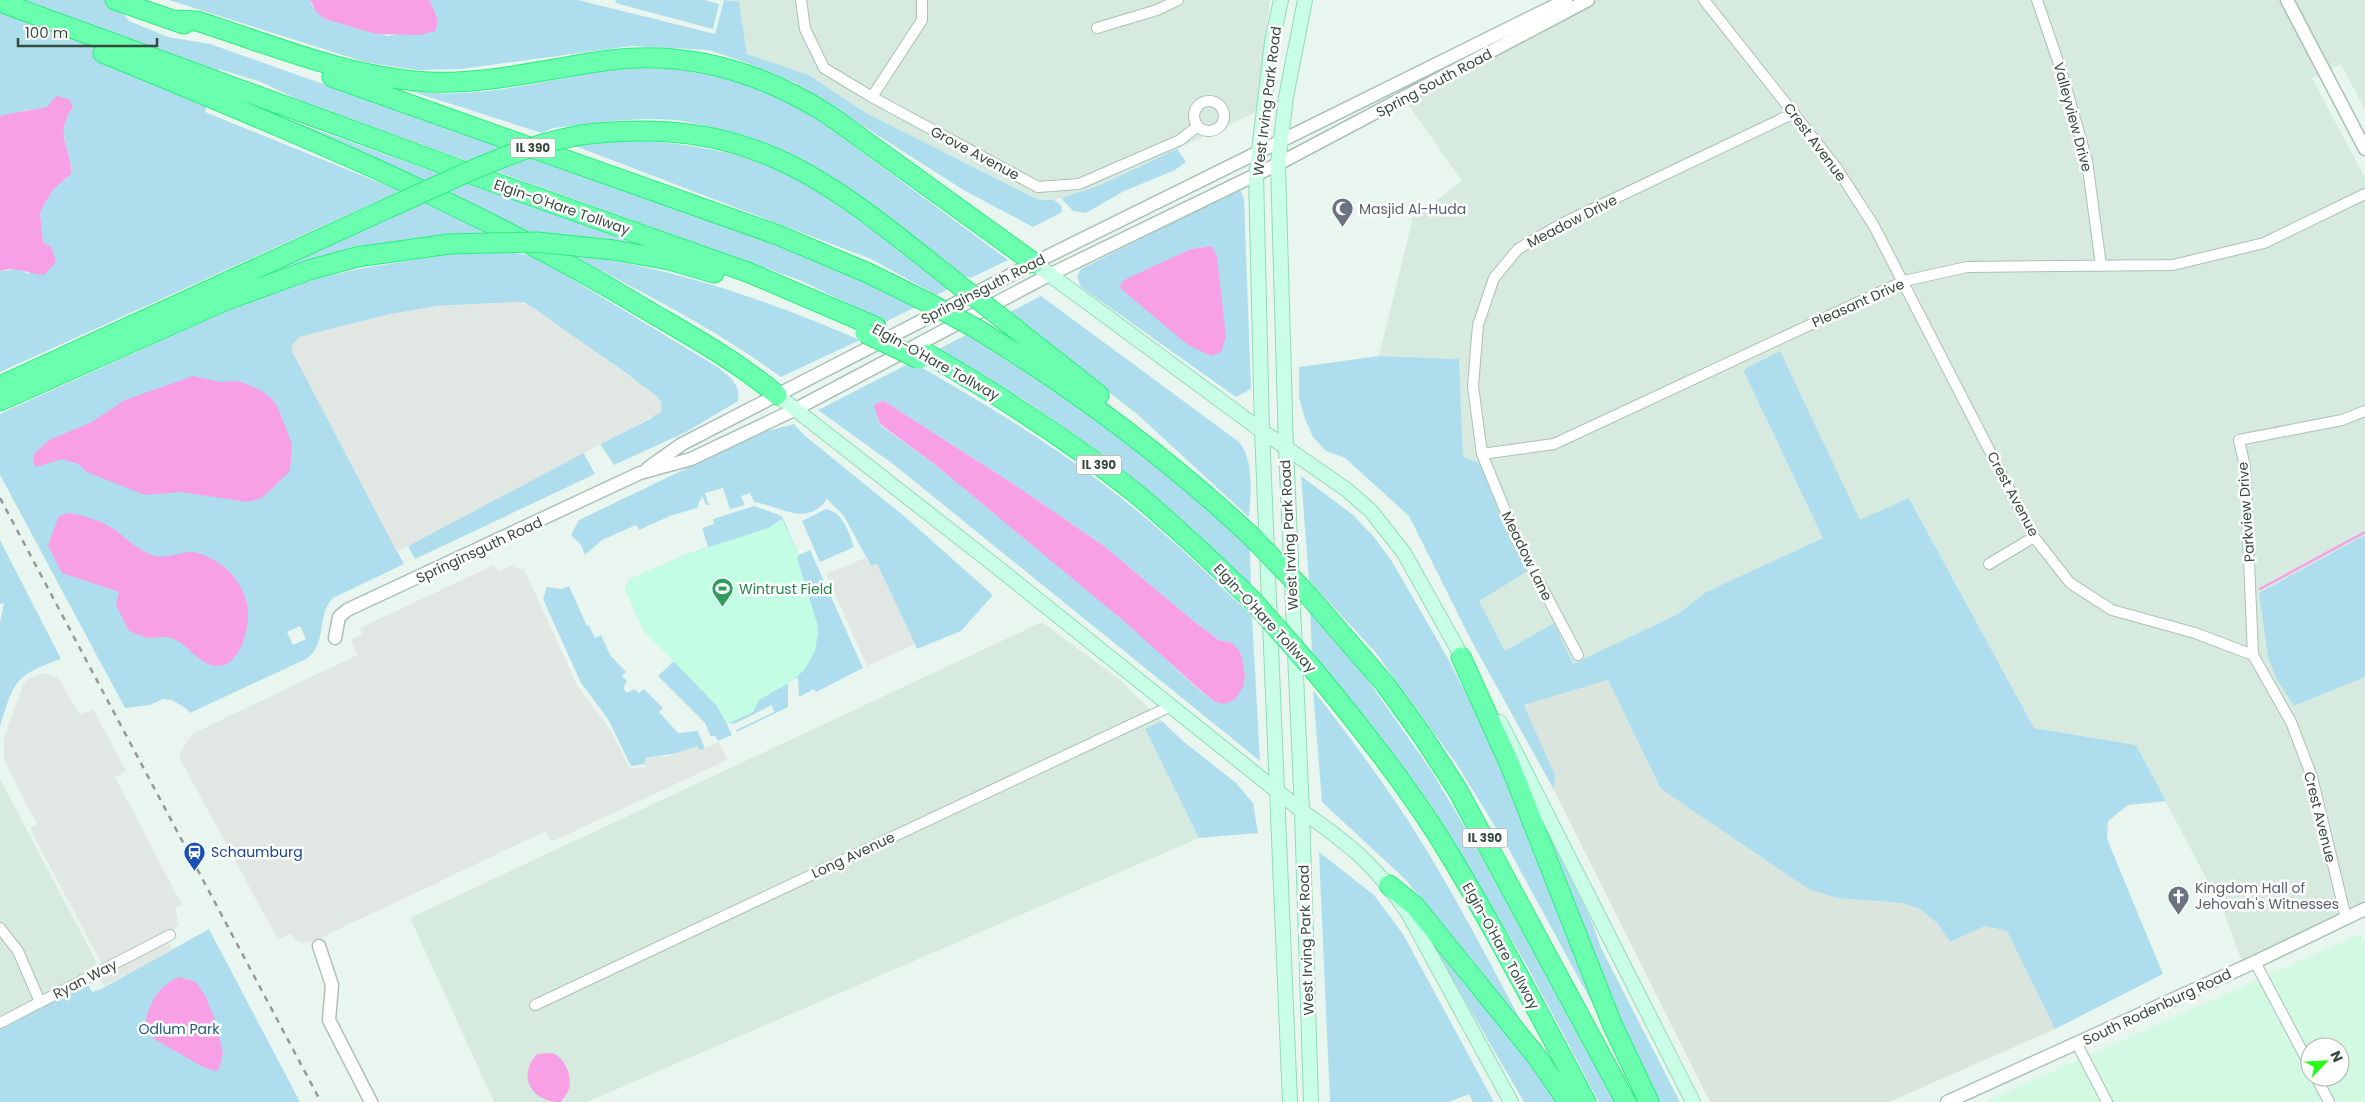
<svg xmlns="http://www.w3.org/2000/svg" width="2365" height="1102" font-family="Poppins,sans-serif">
<rect width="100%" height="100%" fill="#e9f6ef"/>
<path fill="#d6eae0" d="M729 0H1270L1256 112 1098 186 1054 200H1039L866 113 809 75 747 54 739 3Z
M1597 0H2365V110L2341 64 2312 78 2365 178V535L2259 593 2294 706 2365 677V902L2242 962 2224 912 2136 745 2034 728 1910 499 1860 521 1780 352 1743 370 1823 538 1706 592 1678 614 1573 664 1505 651 1479 601 1463 457 1459 359 1379 356 1413 218 1462 181 1407 103Z
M1042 622 1120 680 1162 721 1145 729 1199 838 587 1102H494L410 918Z
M0 779 97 963 85 979 0 1023Z"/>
<path fill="#d2f9e1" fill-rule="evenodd" d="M2360 934 2365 943V1102H1984ZM2310 1047H2340V1077H2310Z"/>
<path fill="#dae5de" d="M1608 680 1661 789 1808 889 1837 898 1902 903 1920 909 1937 923 1950 942 1985 926 2007 931 2055 1029 1889 1102H1710L1554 790 1555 775 1524 705Z"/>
<path fill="#aedeed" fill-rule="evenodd" d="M0 0H111L129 21 168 37 210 44 778 245 918 306 885 322 802 281 303 102 261 82 219 69 205 112 400 191 0 372V271L18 269 29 274 43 243 40 212 53 190 71 174C72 144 53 137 73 107L28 110 0 117Z
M169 0H310L312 6 325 19 388 36 401 34 437 17 429 0H578L715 34 724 0 739 2 747 54 809 75 866 113 1039 200H1054L1061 205 1062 212 1033 227 965 191 796 83 747 63 709 50 631 46 461 69 417 70 365 62Z
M616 0H705L719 4 713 29 615 3Z
M628 67 673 69 712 75 757 88 805 110 1008 260 971 278 964 276C886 215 816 154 718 130 704 126 689 121 674 120 634 116 593 124 553 128L542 133 407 90C477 103 558 76 628 67Z
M283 118 646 247 528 234Z
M626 140C693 143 764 154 822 191 867 220 908 255 950 288L937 295 871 259 575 146Z
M1177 149 1186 162 1175 170 1124 191 1086 213 1073 211 1061 198 1098 186Z
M1236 191H1241L1244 199 1251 389 1236 397 1081 287 1077 277 1081 269ZM1211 246 1121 283 1191 249Z
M424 201 496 234 233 289Z
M494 250 534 256 719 368C731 378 741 385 738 401L686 432 614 465 600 444 652 418 661 401 626 373 525 303 518 302 437 306 292 351 404 564 333 598C316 614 328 645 306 659L190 713 187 709 172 700 163 699 150 705 125 708 0 475V414L248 301 319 278 359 269 449 254ZM300 626 306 639 293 645 287 632Z
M569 254C676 268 761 298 860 340L781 377C714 328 642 292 569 254Z
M1041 296 1239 442C1254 459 1251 495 1249 517L1137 414 1008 313Z
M968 334 1042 380 1160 466 1250 546 1251 589C1190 522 1121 465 1045 414 1011 390 973 371 937 350Z
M1780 351 1860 520 1909 498 2034 728 2136 745 2166 801 2128 805 2108 821 2107 839 2163 974 2055 1029 2007 931 1985 926 1950 942 1937 923 1920 909 1902 903 1837 898 1808 889 1661 789 1608 680 1524 705 1555 775 1554 790 1472 642 1409 516 1345 458 1326 451 1313 437 1305 419 1299 397V367L1379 356 1459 359 1463 457 1481 464 1526 572 1479 601 1505 651 1554 623 1573 664 1678 614 1706 592 1823 538 1743 370Z
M912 362C975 398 1037 435 1095 478 1151 519 1202 568 1252 616L1260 761 893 464 818 410ZM884 401 1018 487 1104 546 1196 623 1219 640 1232 643 1215 702 1200 691 1126 622 933 463 880 425 874 407 876 403Z
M794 424 804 435 904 516 993 595 961 631 917 649 877 564 871 566 844 516 827 499C806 528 781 506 754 502L750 493 741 496 745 505 730 509 723 488 705 493 709 505H706L702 496 697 508 670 516 639 530 636 525 602 540 585 555 581 545 571 535 579 520 760 433Z
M583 452 595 474 415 559 408 546Z
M1301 476 1353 515 1374 537 1391 560 1446 655 1506 772 1597 1009 1596 1010 1506 844 1456 763 1376 653 1309 580Z
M754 506 782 516 799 555 810 550 863 668 816 692 814 689 799 697 798 677 788 683V707L737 732 736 730 774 712 772 705 734 724 730 723 727 725 732 735 718 741 715 735 711 737 705 723 658 676 674 661 644 631 625 588 629 580 682 556 708 547 702 528 714 524 713 519Z
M826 509C843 512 849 533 854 547L820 562 802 521Z
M2365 535V677L2294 706 2276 678 2268 657 2259 593Z
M0 540 61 659C15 675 14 681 0 727V622L4 603 0 604Z
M569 586 587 626 589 625 595 638 601 635 610 655 626 672 622 676 627 681 623 688 627 693 634 689 639 693 644 689 663 708 659 712 678 733 698 731 705 749 645 758V764L631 766 608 719 581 683 543 599 547 587 561 589Z
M1310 608 1365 676 1432 772 1470 836 1615 1102H1599L1525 962 1433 808 1375 729 1312 655Z
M1313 690C1347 733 1379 776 1409 822 1452 889 1488 960 1526 1030L1407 881 1322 802Z
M1162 721 1183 741 1236 783 1253 803 1258 833 1199 838 1145 729Z
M1536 801 1593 925 1601 948 1680 1102H1658L1619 1016 1534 802Z
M1319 852 1374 895 1403 934 1494 1102H1473L1469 1094 1449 1102H1330Z
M209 929 300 1102H0V1023L85 979 92 992 101 989Z
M1440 953 1527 1060 1556 1102H1524L1438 954Z"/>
<path fill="#c2fde4" d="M782 519 799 555 797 558 817 623 818 633 815 651 805 669 792 681 759 700 753 712 727 724 716 705 644 631 625 588 629 580 682 556 768 528Z"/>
<path fill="#e1e7e3" d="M518 302 534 308 657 396 662 405 661 412 397 552 292 351V345L299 337 390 314 437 306Z
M865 558 871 566 877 564 915 644 867 666 826 574Z
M514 564 517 569H524L577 685 611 731 630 769 645 767V758L668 756 697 746 700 751 719 742 727 760 551 842 546 831 314 941 302 943 297 941 291 933 278 940 179 757 183 748 194 733 357 655 351 640 362 634 360 628 494 565 498 572Z
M42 673 58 677 80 715 93 709 126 771 115 777 182 905 175 908 179 925 166 937 173 950 104 986 96 973 104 968 30 829 37 824 4 760V738L23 685 28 679Z"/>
<path fill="#f7a0e6" d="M310 0H429C434 10 441 20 435 31L421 35 376 34 325 19 317 13Z
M56 96 69 99 73 107C53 137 72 145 71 174L53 190 40 212 43 243 51 246 56 262 44 275C28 274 15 266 0 271V117L3 115 47 107Z
M1212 246 1217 257 1226 337 1221 352 1211 356 1188 345 1120 288 1121 283 1128 278 1191 249Z
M193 376 221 382 236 381 247 384 262 391 272 399 278 408 292 444 290 471 262 498 247 502 181 492 145 495 87 472 79 464 62 459 36 467 34 464V454L49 440 92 422 125 400Z
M884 401 1018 487 1104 546 1196 623 1219 640 1232 643 1239 650 1242 658 1245 676 1243 687 1235 699 1225 704 1215 702 1200 690 1125 622 933 463 880 424 874 407 876 403Z
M69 513C84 515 102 521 115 530 126 538 136 548 149 554 164 560 174 554 189 552 199 551 213 559 220 564 234 573 246 592 248 609 250 626 241 664 220 666 200 667 191 647 176 640 162 634 162 638 150 638 144 638 135 633 129 631L116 605 119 592 62 573 48 545 59 516Z
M180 977 196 982 206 997 215 1020 223 1053 219 1069 215 1071 203 1067 154 1039 145 1024C149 1004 159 984 180 977Z
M552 1053C565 1057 574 1079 568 1091 567 1095 563 1098 561 1102 531 1102 517 1076 537 1054Z"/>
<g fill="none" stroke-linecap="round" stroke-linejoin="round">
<path stroke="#f7a0e6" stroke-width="2.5" d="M2260 589 2365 532"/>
<defs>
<path id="minor" d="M801 0 805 29 824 68 872 97 1038 187 1079 184 1180 140 1198 126
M1704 0 1836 167 1874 226 2034 537 2070 583 2112 610 2195 633 2253 655 2291 722 2312 777 2346 918
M2037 0 2062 73 2087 161 2101 266
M1097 28 1157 10 1178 0
M872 97 922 20V0
M1194 116a15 15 0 1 1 30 0a15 15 0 1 1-30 0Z
M1482 454 1554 444 1904 281 1967 267 2173 265 2264 243 2365 194
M1989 564 2034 537
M1578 655 1518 542 1482 454 1473 386 1478 325 1494 278 1518 249 1561 224 1794 113
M2253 655 2245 467 2239 440 2342 420 2365 411
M0 928 18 951 40 1002
M2255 962 2310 1066
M535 1005 1171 706
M0 1023 170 935
M2077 1044 2107 1102
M2316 1077 2329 1102"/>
<path id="tertiary" d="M2287 0 2365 149
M648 468 682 444 1034 263 1566 0
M335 638 339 617 347 610 640 473 691 459 794 410 1049 275 1278 164 1588 0
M319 946 332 985 329 1020 371 1102
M1947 1102 2255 962 2365 909"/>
<path id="secondary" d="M1281 0 1272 42 1256 175 1262 431 1290 1102
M1305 0 1286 97 1278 164 1286 448 1302 811 1311 1102
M1034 263 1262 431 1347 490 1371 511 1404 553 1466 664
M777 395 997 567 1302 811C1349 844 1376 865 1408 913L1511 1102
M1500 722 1693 1102"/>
<path id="motorway" d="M115 0 184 24
M0 2 493 182 750 273 876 327
M174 20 197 21C272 45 347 77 427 82 489 85 549 68 610 60 689 50 763 73 829 115L1034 263
M103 53C287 129 470 203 640 306 687 334 736 360 777 395
M332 77 778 235 868 273 927 302
M581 135C755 113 832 184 959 285
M613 250 669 260 714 273
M999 316 1099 395
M977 329C1075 389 1165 456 1249 534
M928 354C1000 396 1069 440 1134 492 1175 526 1214 563 1252 600
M0 386 386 209
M0 401 224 301 309 270 357 257 449 244
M1309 596 1385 684 1422 735 1457 789 1626 1102
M1461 657 1510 765 1612 1024 1649 1102
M1312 668C1356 721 1400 776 1437 834 1491 921 1538 1012 1586 1102
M1389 885 1415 906 1537 1057 1568 1102"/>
</defs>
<use href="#minor" stroke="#aac2b5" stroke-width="12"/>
<use href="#tertiary" stroke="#aac2b5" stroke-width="15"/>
<use href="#secondary" stroke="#94dab9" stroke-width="16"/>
<use href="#motorway" stroke="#2ced7e" stroke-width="21"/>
<use href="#minor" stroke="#fff" stroke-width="10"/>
<use href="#tertiary" stroke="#fff" stroke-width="12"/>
<use href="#secondary" stroke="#c9ffe7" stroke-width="14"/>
<use href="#motorway" stroke="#6affaf" stroke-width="19"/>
<path stroke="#989898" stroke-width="2.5" stroke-dasharray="6 6" stroke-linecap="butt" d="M0 498 321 1102"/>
<defs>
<path id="motorway-bridge" d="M386 209C450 181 512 147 581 135
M449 244 537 242 613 250
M959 285 999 316
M927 302 977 329
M865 333 919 359
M1249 534 1309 596
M1252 600 1312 668"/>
</defs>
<use href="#motorway-bridge" stroke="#2ced7e" stroke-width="21" stroke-linecap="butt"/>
<use href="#motorway-bridge" stroke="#6affaf" stroke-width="19"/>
</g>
<defs>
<symbol id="mosque-pin" viewBox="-11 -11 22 30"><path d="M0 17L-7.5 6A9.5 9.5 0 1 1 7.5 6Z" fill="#6b7280" stroke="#fff"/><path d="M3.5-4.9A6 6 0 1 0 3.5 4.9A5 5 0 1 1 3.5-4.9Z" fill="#fff"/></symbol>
<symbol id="stadium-pin" viewBox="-11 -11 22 30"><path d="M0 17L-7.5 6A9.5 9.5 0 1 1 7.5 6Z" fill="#2e9e5b" stroke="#fff"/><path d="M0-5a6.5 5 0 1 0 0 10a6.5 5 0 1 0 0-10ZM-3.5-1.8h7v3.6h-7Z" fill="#fff"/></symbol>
<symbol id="station-pin" viewBox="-11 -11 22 30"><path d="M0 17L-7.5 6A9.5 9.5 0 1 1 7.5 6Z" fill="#1a4fb4" stroke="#fff"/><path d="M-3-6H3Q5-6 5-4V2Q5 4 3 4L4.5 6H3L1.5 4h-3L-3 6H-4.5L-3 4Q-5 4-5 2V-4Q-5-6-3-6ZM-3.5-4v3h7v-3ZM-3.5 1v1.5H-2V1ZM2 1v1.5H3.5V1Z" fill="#fff"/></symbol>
<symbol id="church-pin" viewBox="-11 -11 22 30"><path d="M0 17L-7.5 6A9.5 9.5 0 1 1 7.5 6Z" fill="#6b7280" stroke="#fff"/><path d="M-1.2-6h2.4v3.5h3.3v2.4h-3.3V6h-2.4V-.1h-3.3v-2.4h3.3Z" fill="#fff"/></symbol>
</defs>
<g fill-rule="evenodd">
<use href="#mosque-pin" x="1330" y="196" width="25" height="34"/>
<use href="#stadium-pin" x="710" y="576" width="25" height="34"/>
<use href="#station-pin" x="182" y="840" width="25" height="34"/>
<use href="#church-pin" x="2166" y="884" width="25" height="34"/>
</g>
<g text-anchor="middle" stroke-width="5" stroke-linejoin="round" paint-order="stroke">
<g fill="#fff" stroke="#728078" stroke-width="1">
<rect x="510.5" y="138.5" width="45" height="19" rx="4"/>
<rect x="1076.5" y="455.5" width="45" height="19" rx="4"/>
<rect x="1462.5" y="828.5" width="45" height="19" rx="4"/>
</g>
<g font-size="12" font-weight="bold" fill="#364a3e">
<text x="533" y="152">IL 390</text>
<text x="1099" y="469">IL 390</text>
<text x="1485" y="842">IL 390</text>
</g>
<g font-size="14" fill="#364a3e" stroke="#fff">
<text transform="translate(1434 83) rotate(-28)" y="5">Spring South Road</text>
<text transform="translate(1267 101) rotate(-83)" y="5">West Irving Park Road</text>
<text transform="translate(2073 117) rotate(75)" y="5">Valleyview Drive</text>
<text transform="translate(1815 142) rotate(53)" y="5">Crest Avenue</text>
<text transform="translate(975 153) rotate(28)" y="5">Grove Avenue</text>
<text transform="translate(562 207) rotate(19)" y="5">Elgin-O'Hare Tollway</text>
<text transform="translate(1572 221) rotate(-27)" y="5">Meadow Drive</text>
<text transform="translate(983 289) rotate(-27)" y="5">Springinsguth Road</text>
<text transform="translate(1858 303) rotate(-24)" y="5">Pleasant Drive</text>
<text transform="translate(936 362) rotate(29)" y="5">Elgin-O'Hare Tollway</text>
<text transform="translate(2013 494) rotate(62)" y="5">Crest Avenue</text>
<text transform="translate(2246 512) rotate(-94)" y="5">Parkview Drive</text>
<text transform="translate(1289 535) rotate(-93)" y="5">West Irving Park Road</text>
<text transform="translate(479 550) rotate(-25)" y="5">Springinsguth Road</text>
<text transform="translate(1527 556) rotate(64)" y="5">Meadow Lane</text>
<text transform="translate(1265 618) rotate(47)" y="5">Elgin-O'Hare Tollway</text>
<text transform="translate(2320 817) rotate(76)" y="5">Crest Avenue</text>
<text transform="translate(853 855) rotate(-25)" y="5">Long Avenue</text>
<text transform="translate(1306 940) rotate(-92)" y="5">West Irving Park Road</text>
<text transform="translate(1501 946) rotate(61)" y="5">Elgin-O'Hare Tollway</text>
<text transform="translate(85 979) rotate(-27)" y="5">Ryan Way</text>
<text transform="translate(2157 1007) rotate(-25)" y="5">South Rodenburg Road</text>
</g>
<g font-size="14" fill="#5b616d" stroke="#fff" text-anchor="start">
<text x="1359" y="214">Masjid Al-Huda</text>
<text x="2195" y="893">Kingdom Hall of<tspan x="2195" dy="16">Jehovah's Witnesses</tspan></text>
</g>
<g font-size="14" fill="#27864d" stroke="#fff" text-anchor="start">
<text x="739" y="594">Wintrust Field</text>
</g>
<g font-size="14" fill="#164399" stroke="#fff" text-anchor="start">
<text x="211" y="857">Schaumburg</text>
</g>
<g font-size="14" fill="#235b83" stroke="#fff">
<text x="179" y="1034">Odlum Park</text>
</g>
</g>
<g transform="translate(2325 1062) rotate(65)"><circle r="24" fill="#ffffff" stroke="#afb7b2"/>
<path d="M0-4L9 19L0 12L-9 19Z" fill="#24ff16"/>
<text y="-8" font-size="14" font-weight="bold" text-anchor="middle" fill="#364a3e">N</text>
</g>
<path d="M18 38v8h139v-8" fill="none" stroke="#364a3e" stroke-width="2.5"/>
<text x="25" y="38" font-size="15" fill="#364a3e" stroke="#ffffff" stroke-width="4" paint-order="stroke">100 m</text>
</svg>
